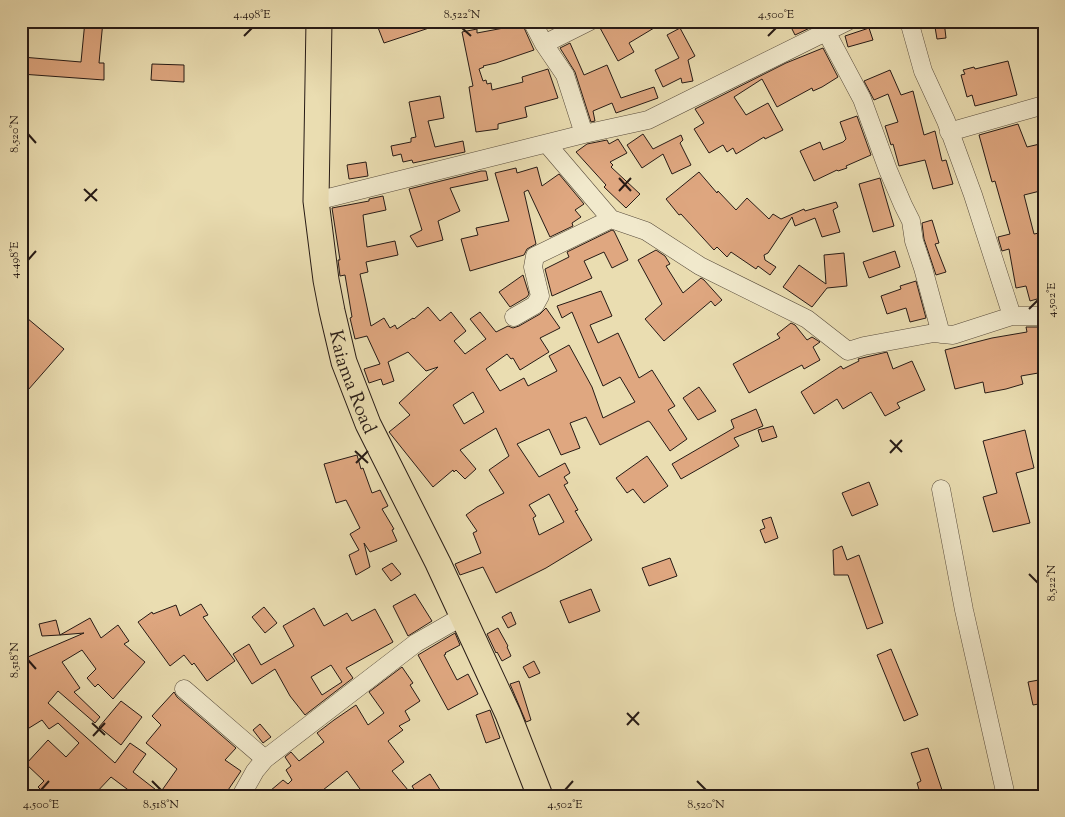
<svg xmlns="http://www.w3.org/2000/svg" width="1065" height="817" font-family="'Sorts Mill Goudy',serif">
<rect width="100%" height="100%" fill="#eaddb1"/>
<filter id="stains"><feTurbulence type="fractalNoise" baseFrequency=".004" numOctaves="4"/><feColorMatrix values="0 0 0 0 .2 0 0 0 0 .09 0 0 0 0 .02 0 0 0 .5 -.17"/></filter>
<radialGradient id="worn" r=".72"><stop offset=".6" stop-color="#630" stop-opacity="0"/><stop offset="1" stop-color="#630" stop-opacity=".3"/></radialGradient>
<path fill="#dfa780" stroke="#261a15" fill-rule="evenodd" d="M85 21H103L99 63H104V80L21 74 22 57 81 62Z
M388 21H444V23L384 43 377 25Z
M512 21H521L534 50 496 63 483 66 484 67 479 69 483 81 486 80 487 84 491 83 492 90 523 82 522 77 548 69 558 98 525 107 527 117 498 124V129L476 132 469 87 473 86 462 32 477 29V33L509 27 507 23Z
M601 21H614L616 25 623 21H651L654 28 629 43 634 52 618 61 599 26Z
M803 21H810L812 27 795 35 791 27Z
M934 21H944L946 38 937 39Z
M680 28 695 56 688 60 693 81 682 83 681 78 663 87 655 70 679 58 667 35Z
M869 28 873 40 848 47 845 36Z
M570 43 584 75 607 65 621 98 654 87 658 98 616 113 612 103 593 111 595 121 591 122 575 72 560 48Z
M823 48 838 77 822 87 813 91 812 88 777 107 762 79 734 97 746 115 768 103 783 130 765 139 764 137 736 154 733 148 727 152 723 145 709 153 694 129 704 123 695 109 786 63Z
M1008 61 1017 95 975 106 972 95 967 97 961 75 965 74 963 70 974 67 975 69Z
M152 64 184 65V82L151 80Z
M890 70 901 95 913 91 924 135 935 131 942 161 946 160 953 184 933 189 925 160 899 166 893 144 891 145 885 126 898 122 888 94 874 100 864 81Z
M440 96 444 118 428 121 435 147 463 141 465 152 413 163 412 160 403 162 401 154 393 156 391 146 411 142V138L416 137 409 102Z
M857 116 871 155 846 166 847 168 838 171 837 170 814 181 800 151 820 142 823 150 843 142 846 139 840 122Z
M1018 124 1027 147 1044 143V190L1024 195 1034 234 1044 232V297L1030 301 1026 286 1016 288 1009 249 1002 251 999 241 998 237 1010 234 995 181 992 182 979 135Z
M643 134 653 149 681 135 683 140 680 143 691 165 672 174 663 154 642 168 627 145Z
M618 139 627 153 610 162 613 165 611 167 640 194 626 208 604 187 606 185 576 152 587 144 607 140 609 144Z
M366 162 368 176 349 179 347 165Z
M537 167 542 186 559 174 584 204 575 210 581 217 572 223 573 226 550 237 528 190 524 192 536 244 527 249 524 255 470 271 461 239 478 235 476 228 509 221 495 173 516 168 517 173Z
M481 171H486L488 180 450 188 460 211 438 221 443 240 417 247 410 236 422 230 409 189Z
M699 172 717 193 718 191 736 210 747 198 769 219 773 214 781 219 804 209 805 211 836 202 838 207 833 210 840 232 822 237 815 218 795 226 792 217 768 253 764 255 765 260 776 267 770 275 758 266 756 269 731 252 727 257 717 247 714 250 681 214 679 215 666 199Z
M880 178 894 226 873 232 859 184Z
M383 196 386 210 363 215 367 247 395 241 398 255 366 262 368 272 360 274 371 326 384 318 390 328 395 325 397 329 413 318 414 319 428 307 440 321 451 312 466 331 454 341 465 354 486 339 470 319 480 312 496 332 508 326 513 328 519 326 540 314 546 308 560 328 540 338 549 352 520 370 513 358 511 359 507 354 486 369 500 391 524 378 528 386 557 371 549 356 569 345 592 387 603 418 635 402 620 377 603 386 572 312 562 318 557 306 601 291 612 316 590 325 598 343 618 333 639 378 652 370 664 389 675 406 668 410 687 439 670 451 650 422 648 421 600 445 586 417 570 423 580 448 561 455 549 429 517 444 539 477 565 463 570 473 564 477 568 483 564 485 578 510 575 511 592 540 546 568 496 593 483 567 460 575 455 564 481 553 473 533 477 531 466 515 477 507 504 493 489 470 509 456 496 428 460 450 476 469 465 479 456 470 454 472 453 470 433 487 389 432 410 415 399 403 438 367 426 371 408 352 388 362 394 381 383 385 381 379 369 383 364 369 380 364 367 336 355 339 350 318 352 317 345 275 340 276 338 260H340L332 208 369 201V199ZM473 392 484 412 464 424 453 405ZM549 494 564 522 539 535 533 518 536 516 529 505Z
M932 220 939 243 935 244 946 272 936 275 924 239 922 223Z
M612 230 614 231 628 260 612 268 604 252 584 261 592 278 552 296 545 269 569 257 567 252Z
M656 250 665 256 670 264 666 266 683 293 701 278 704 280 722 300 715 306 711 301 664 341 645 319 662 304 638 260Z
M895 251 900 267 869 278 863 262Z
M844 253 847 286 827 288 812 307 783 287 799 265 826 284 824 255Z
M523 275 529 294 527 297 510 307 499 292Z
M916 281 926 318 910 322 906 308 887 314 881 296 901 289 900 286Z
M21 313 64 349 21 398Z
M791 323 795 325 807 340 812 337 820 342 813 347 820 360 804 369 802 365 749 393 733 364 780 338 777 334Z
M1026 327H1044V372L1021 376 1023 384 1006 389 985 393 983 382 955 389 945 350 992 338 1027 332Z
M887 352 893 369 912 361 925 390 897 403 900 408 885 416 871 392 843 409 837 399 814 414 801 392 841 366 843 369 859 361 858 359Z
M699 387 716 411 698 420 683 398Z
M756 409 763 426 734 438 739 446 681 479 672 464 734 428 731 420Z
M773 426 777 437 762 442 758 430Z
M1025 430 1034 468 1016 473 1030 523 993 532 983 497 997 493 983 441Z
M357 455 361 469 363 468 372 493 380 490 388 506 382 509 394 529 392 530 397 541 370 552 364 543 370 567 356 575 349 555 359 550 350 534 360 528 346 500 336 503 324 464Z
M647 456 668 486 644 503 633 489 627 493 616 478Z
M869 482 878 505 852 516 842 493Z
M771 517 778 538 765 543 760 530 765 528 762 520Z
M842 546 847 560 859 555 883 623 867 629 848 575H834L833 550Z
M670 558 677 576 649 586 642 568Z
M392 563 401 574 391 581 382 569Z
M591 589 600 611 569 623 560 601Z
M415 594 432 621 408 636 393 606Z
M201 604 208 615 203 617 235 661 207 681 194 663 192 665 184 655 170 666 138 622 152 612 153 614 176 605 180 616Z
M264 607 277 623 265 633 252 617Z
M314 608 324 626 347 613 352 621 375 609 393 642 346 668 353 678 305 715 290 696 275 669 252 684 233 654 249 644 261 665 294 646 283 626ZM331 665 342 682 322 695 311 677Z
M511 612 516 624 508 628 502 617Z
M90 618 101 638 118 625 129 641 124 644 145 662 113 699 98 684 95 687 87 678 96 669 82 650 62 662 80 688 74 692 100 717 95 723 58 691 48 703 115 763 130 743 146 754 133 772 160 793 177 769 146 743 161 725 152 716 174 692 177 697 236 748 225 760 241 771 224 796H128L131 792 111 777 93 796H34L40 789 38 787 44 781 26 764 48 740 66 757 79 743 58 723 49 729 42 720 21 733V660L84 633 60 635Z
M56 620 60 635 42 636 39 624Z
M498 628 508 646 507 647 511 656 502 661 497 652 496 653 487 634Z
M455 633 460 645 445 653 446 654 444 655 457 680 468 674 478 694 448 710 418 655Z
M891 649 918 715 904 721 877 655Z
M534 661 540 673 529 678 523 667Z
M402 667 413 683 410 685 420 701 405 711 410 720 399 726 403 730 388 741 404 762 392 771 408 790 402 796H365L347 771 323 790 327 796H264L283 780 288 784 292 780 286 770 291 766 285 757 291 752 299 761 324 742 317 733 334 720 356 705 368 725 384 713 369 692Z
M1044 679V703L1033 705 1028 682Z
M519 681 531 720 526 722 510 684Z
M121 701 142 717 121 745 99 727Z
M490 710 500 738 486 743 476 715Z
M260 724 271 737 263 743 253 730Z
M928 748 944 796H921L917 783 921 781 911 753Z
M430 774 444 796H418L412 786Z"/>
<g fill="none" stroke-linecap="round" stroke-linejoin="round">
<defs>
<path id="minor" d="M532 21 544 44 565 75 584 134
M821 22 862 99 888 170 903 205 911 221 914 241 923 268 941 334
M544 44 590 21
M949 132 1044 105
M547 144 611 219
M316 201 584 134 648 120 848 21
M1012 316H1044
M514 317 535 305 540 296 533 267 535 256 611 219 646 231 700 266 807 319 848 351 864 346 934 333 953 335 1012 316 973 195 946 121 923 71 909 21
M941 489 964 610 1006 796
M184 689 265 759
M241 796 255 771 265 759 416 643 463 616"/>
<g id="highway">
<path id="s1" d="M319 21 316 201 326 280 332 311 344 362 368 424 438 563 508 714 540 796"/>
</g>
</defs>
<use href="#minor" stroke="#574b3c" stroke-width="19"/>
<use href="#highway" stroke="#261a15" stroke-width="27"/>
<use href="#minor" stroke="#f1e9cc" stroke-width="18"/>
<use href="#highway" stroke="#eaddb1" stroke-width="25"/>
</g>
<path fill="none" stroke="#261a15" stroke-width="2" d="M462 28 471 36M244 36 252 28M768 36 776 28M28 134 36 143M619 178 631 191M84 189 97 201M619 191 631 178M85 201 97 189M28 260 36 251M1029 309 1038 300M890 440 902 452M355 451 368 463M890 453 902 440M356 463 368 451M1029 574 1038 583M28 660 36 669M627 713 639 725M92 723 105 735M627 725 639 712M93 736 105 723M152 781 161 790M697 781 706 790M41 790 49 781M565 790 573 781"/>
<g text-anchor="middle" stroke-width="5" stroke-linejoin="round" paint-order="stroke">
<g font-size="19" fill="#261a15" stroke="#f1e9cc">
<text dy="7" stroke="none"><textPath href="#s1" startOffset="365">Kaiama Road</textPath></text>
</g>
</g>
<rect width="1065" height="817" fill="none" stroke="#eaddb1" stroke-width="55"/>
<rect x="28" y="28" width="1010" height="762" fill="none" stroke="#261a15" stroke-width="2"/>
<g font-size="12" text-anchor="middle" fill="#261a15">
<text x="252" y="18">4.498°E</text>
<text x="462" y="18">8.522°N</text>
<text x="776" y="18">4.500°E</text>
<text transform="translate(14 134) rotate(-90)" y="4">8.520°N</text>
<text transform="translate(14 260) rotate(-90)" y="4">4.498°E</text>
<text transform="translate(1051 300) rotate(-90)" y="4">4.502°E</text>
<text transform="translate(1051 583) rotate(-90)" y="4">8.522°N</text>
<text transform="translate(14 660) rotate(-90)" y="4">8.518°N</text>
<text x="41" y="808">4.500°E</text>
<text x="161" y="808">8.518°N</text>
<text x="565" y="808">4.502°E</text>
<text x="706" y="808">8.520°N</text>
</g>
<rect width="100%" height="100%" filter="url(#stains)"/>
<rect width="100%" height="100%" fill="url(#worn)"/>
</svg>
